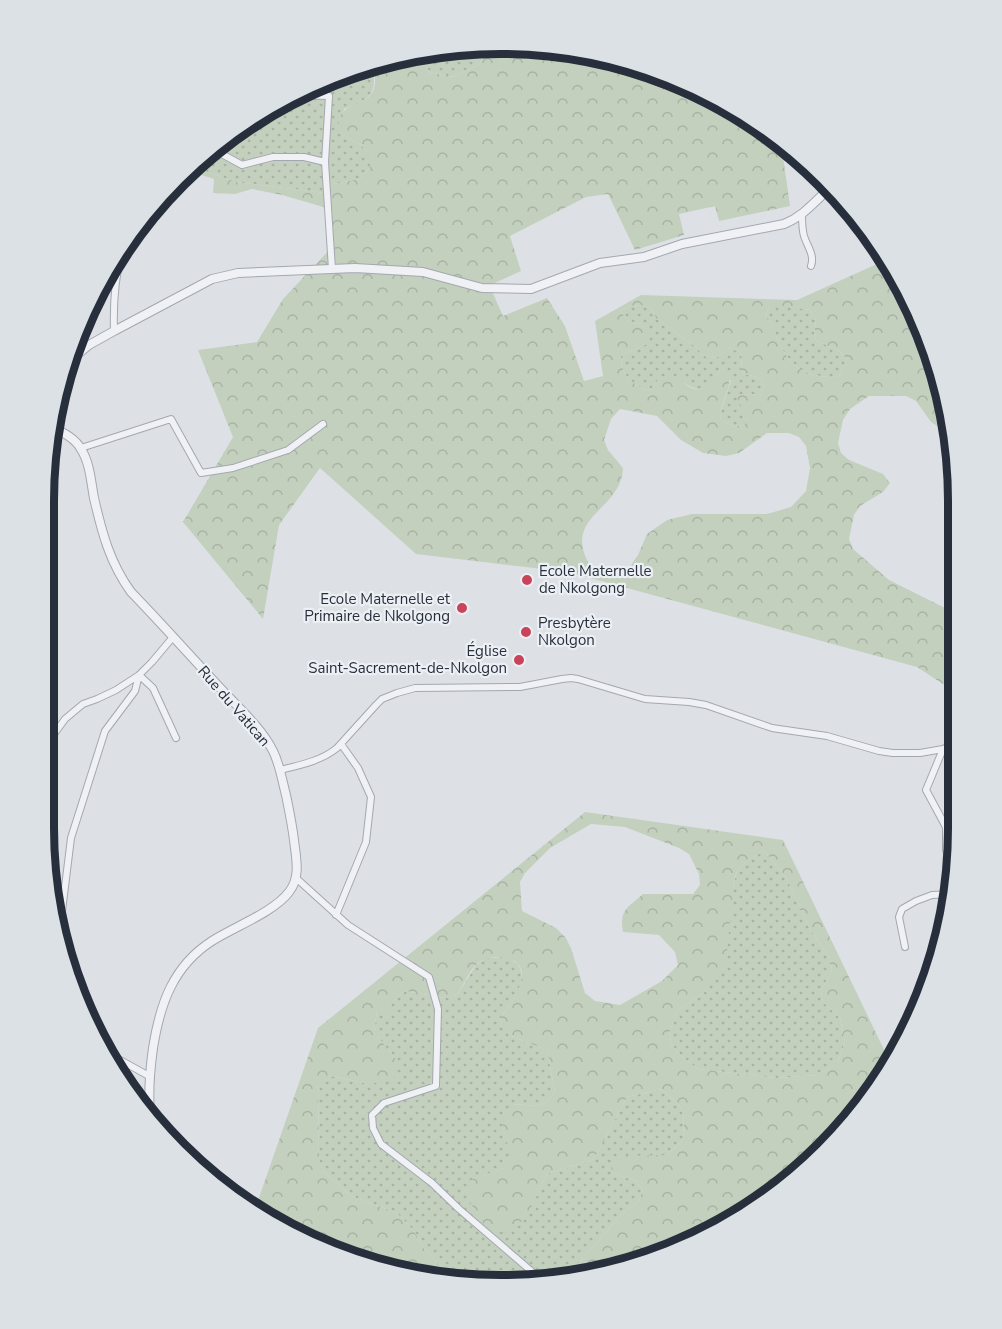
<svg xmlns="http://www.w3.org/2000/svg" width="1002" height="1329" font-family="'Nunito Sans',sans-serif">
<defs>
<pattern id="grass-dots" width="8" height="8" patternUnits="userSpaceOnUse" patternTransform="scale(1.5)"><rect width="8" height="8" fill="#c3d0be"/><path d="M2 2h.1M6 6h.1" fill="none" stroke="#a8b3a4" stroke-width="1.8" stroke-linecap="round"/></pattern>
<pattern id="forest-crowns" width="20" height="18" patternUnits="userSpaceOnUse" patternTransform="scale(1.5)"><rect width="20" height="18" fill="#c3d0be"/><path d="M2 6a3 3 0 1 1 6 0M12 15a3 3 0 1 1 6 0" fill="none" stroke="#a8b3a4"/></pattern>
</defs>
<rect width="100%" height="100%" fill="#dde1e6"/>
<path fill="url(#grass-dots)" d="M488 45 486 56 478 65 452 77 429 72 421 51Z
M372 64C378 95 371 98 344 109L339 133 361 145 370 155V167L360 179 333 184 326 193 236 182 196 168 247 121 326 78Z
M771 303 810 310 816 320 814 336 817 341 838 350 847 359 839 376C832 378 827 377 820 376 783 370 781 342 766 314Z
M640 305 651 308 656 318 696 347 704 356 716 358 729 348 740 352 742 358 741 369 744 374C756 376 770 380 760 395L741 394 748 419 745 424 735 427 721 420 720 413 731 381 720 371C705 394 697 394 677 377H660L653 387 648 391C630 382 621 376 621 355L649 343 642 324 628 321 620 311 629 306Z
M764 851 786 877 810 929 830 959 832 970 821 991 823 1002 840 1018 845 1042 837 1064 817 1075 776 1078 698 1069 678 1054 672 1044 669 1033 677 1011 706 991 737 871 748 860Z
M508 957C512 960 517 962 519 966 529 983 509 1005 500 1019L505 1029 513 1037 547 1050 555 1092C542 1110 533 1105 514 1104L502 1124 512 1158 504 1168 471 1180 526 1217 547 1174 594 1159 627 1097 661 1089C685 1109 685 1108 683 1140L666 1156H621L612 1173 636 1181 643 1190 639 1201 620 1216 575 1267 573 1276 531 1285 453 1279 424 1249 414 1231 397 1213 351 1196 323 1171 319 1161 318 1079 331 1076 369 1084 395 1058 374 1032 377 1010 392 1002 405 991 446 998 457 995 476 965 486 958Z
M694 1235 698 1237 648 1261 638 1263 639 1254 652 1255 671 1241Z"/>
<path fill="url(#forest-crowns)" fill-rule="evenodd" d="M501 44 590 52 676 78 755 120 781 142 790 206 719 221 715 206 679 214 684 235 635 250 608 194 586 197 510 236 521 271 484 288 491 289 503 316 547 298 565 326 584 381 603 376 595 321 641 295 797 300 888 259 924 326 954 437 931 422 916 401 906 396H869L850 409 843 420 838 443 841 453 849 460 883 474 890 483 883 492 860 506 854 515 849 539 853 549 889 580 955 613V692L917 667 568 572 416 554 320 468 279 525 263 619 183 522 233 437 198 350 257 342 283 299 332 247 327 208 282 195 252 189 235 194 213 193 214 179 192 172 196 168 236 182 326 193 333 184 360 179 370 167V155L361 145 339 133C333 94 377 112 375 79 375 74 373 69 372 64L411 52 421 51 429 72 452 77 478 65 486 56 488 45ZM771 304 810 310 816 320 814 336 817 341 838 350 847 359 839 376C832 378 827 377 820 376 783 370 781 342 766 314ZM640 305 651 308 656 318 696 347 704 356 716 358 729 348 740 352 742 358 741 369 744 374C756 376 770 380 760 395L741 394 737 398 748 419 745 424 735 427 721 420C717 403 738 383 726 370L720 371C713 381 703 395 690 387 684 384 681 377 674 376 670 375 665 376 660 377L653 387 648 391C630 382 621 376 621 355L649 343 651 330 642 324 628 321 620 311 629 306ZM620 409 657 416 681 440 703 453 726 456 739 453 767 433H789L799 437 806 446 810 468 806 491 791 507 767 514H692L667 520 647 534 638 555 623 577C609 579 598 580 590 566 561 515 621 512 623 468L608 450 604 440 611 419Z
M585 812 783 840 889 1060 893 1062 845 1130 755 1208 698 1237C682 1232 664 1246 652 1255L639 1254 638 1263 573 1276 575 1267 620 1216 639 1201 643 1190 636 1181 612 1173 611 1162 621 1156 667 1155 683 1140C685 1108 685 1109 661 1089L627 1097 594 1159 547 1174 526 1218 507 1233 494 1231 483 1223 470 1202 467 1190 470 1180 504 1168 511 1158 502 1124 504 1112 514 1104C533 1105 542 1110 555 1092L547 1050 513 1037 504 1029 500 1019C508 1007 521 991 522 976 523 954 491 953 478 963 469 971 463 986 457 995L446 998 405 991 392 1002 389 1013 377 1010 374 1032 395 1058 398 1069 393 1080 369 1084 331 1076 318 1080 319 1160 323 1171 351 1196 397 1213 414 1231 424 1249 453 1279 411 1277 298 1238 255 1209 318 1028ZM591 824 625 827 679 848 689 854 699 874 700 885 693 894H643C627 908 619 910 623 932L659 935 675 952 678 965 662 981 620 1005 595 1001 585 993 571 948 565 937 556 928 522 911 520 882 525 873 550 848ZM764 851 786 877 810 929 830 959 832 970 821 991 823 1002 840 1018 845 1042 837 1064 816 1075 776 1078 698 1069 678 1054 672 1044 669 1033 677 1011 706 991 726 962 734 881 737 871 748 860Z"/>
<g fill="none" stroke-linecap="round" stroke-linejoin="round">
<defs>
<path id="minor" d="M295 95 329 96 325 162 332 269
M220 153 242 165 273 157H304L325 162
M802 214C802 221 802 229 804 236 807 246 815 255 811 266
M114 331C113 301 115 273 124 245
M81 448 171 419 201 473 233 468 288 450 323 424
M139 675 153 688 176 738
M44 748 65 719 83 704 97 699 116 690 139 675 152 662 173 637
M943 749 926 790 946 827V850L955 871
M280 770C300 765 321 761 337 748L376 705 382 699 397 693 415 688 520 687 562 679 571 678 578 679 645 699 689 702 706 705 772 728 827 736 879 751 893 753H920L943 749 955 744
M296 878 348 925 429 977 438 1009 436 1086 384 1103 372 1115 373 1128 381 1144 432 1183 459 1209 544 1282
M336 915 366 842 371 797 358 768 341 744
M56 920 62 911 71 838 105 731 135 691 139 675
M905 947 899 917 902 909 916 901 932 895 953 894
M102 1050 149 1076"/>
<path id="tertiary" d="M64 368 72 359 89 345 114 331 212 279 238 273 355 268 423 272 482 288 531 289 600 263 644 257 682 244 784 224C804 216 816 200 832 186
M52 428C63 432 75 438 81 449 90 463 91 482 94 498 102 533 110 563 131 592 163 625 193 659 224 692 241 710 262 729 273 751 280 765 282 780 286 795 289 810 292 824 294 840 296 858 301 877 289 892 274 912 234 927 212 941 173 966 160 1004 153 1048 150 1070 148 1090 150 1112"/>
</defs>
<use href="#minor" stroke="#a3a8b0" stroke-width="8"/>
<use href="#tertiary" stroke="#a3a8b0" stroke-width="10"/>
<use href="#minor" stroke="#f0f1f5" stroke-width="6"/>
<use href="#tertiary" stroke="#f0f1f5" stroke-width="8"/>
</g>
<g fill="#c9445a" stroke="#ecf0f4" stroke-width="2">
<circle cx="527" cy="580" r="6"/>
<circle cx="462" cy="608" r="6"/>
<circle cx="526" cy="632" r="6"/>
<circle cx="519" cy="660" r="6"/>
</g>
<g text-anchor="middle" stroke-width="4.5" stroke-linejoin="round" paint-order="stroke">
<g font-size="15" fill="#272f3c" stroke="#ecf0f4" text-anchor="start">
<text x="539" y="576">Ecole Maternelle<tspan x="539" dy="17">de Nkolgong</tspan></text>
<text x="450" y="604" text-anchor="end">Ecole Maternelle et<tspan x="450" dy="17">Primaire de Nkolgong</tspan></text>
<text x="538" y="628">Presbytère<tspan x="538" dy="17">Nkolgon</tspan></text>
<text x="507" y="656" text-anchor="end">Église<tspan x="507" dy="17">Saint-Sacrement-de-Nkolgon</tspan></text>
</g>
<g font-size="15" fill="#272f3c" stroke="#ecf0f4">
<text transform="translate(234 706) rotate(49)" y="5">Rue du Vatican</text>
</g>
</g>
<path d="M0 0H1002V1329H0ZM501 54H501A447 447 0 0 1 948 501V828A447 447 0 0 1 501 1275H501A447 447 0 0 1 54 828V501A447 447 0 0 1 501 54Z" fill="#dce1e5" fill-rule="evenodd"/>
<path fill="none" stroke="#272f3c" stroke-width="8" d="M501 54H501A447 447 0 0 1 948 501V828A447 447 0 0 1 501 1275H501A447 447 0 0 1 54 828V501A447 447 0 0 1 501 54Z"/>
</svg>
